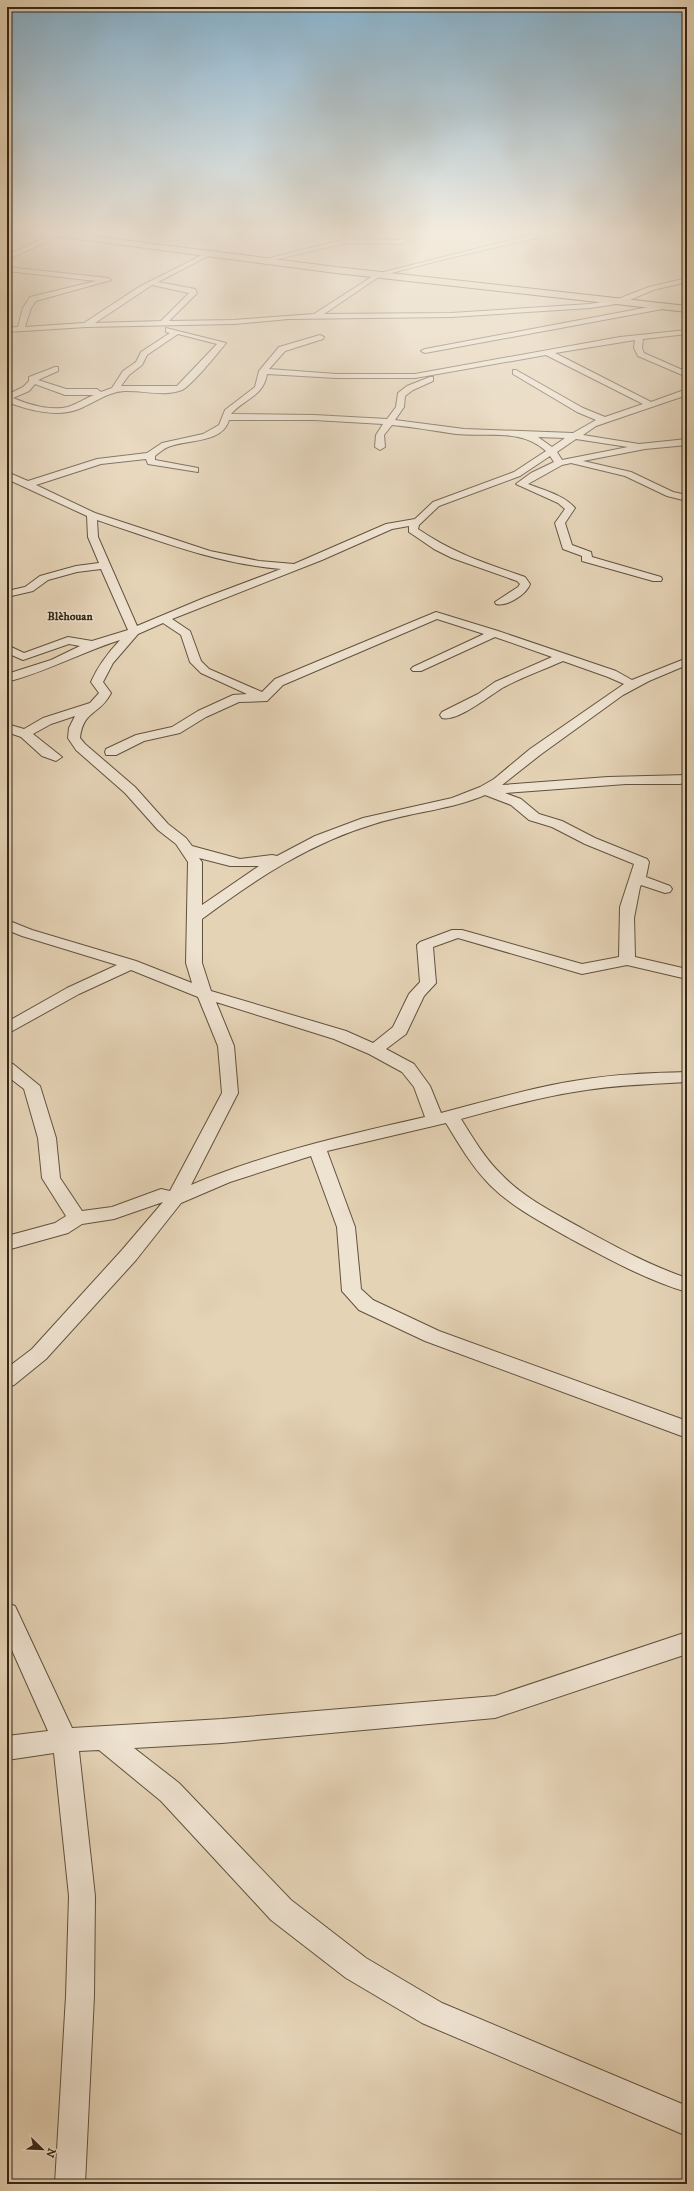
<svg xmlns="http://www.w3.org/2000/svg" width="694" height="2191" font-family="'IM FELL DW Pica',serif">
<rect width="100%" height="100%" fill="#e5d3b6"/>
<filter id="stains"><feTurbulence type="fractalNoise" baseFrequency=".005" numOctaves="4"/><feColorMatrix values="0 0 0 0 .2 0 0 0 0 .09 0 0 0 0 .02 0 0 0 .5 -.17"/></filter>
<radialGradient id="worn" r=".72"><stop offset=".6" stop-color="#630" stop-opacity="0"/><stop offset="1" stop-color="#630" stop-opacity=".3"/></radialGradient>
<g fill="none" stroke-linecap="round" stroke-linejoin="round">
<defs>
<path id="street" d="M87 230H97L74 238 71 236Z
M420 230H428L401 244 346 243 261 263 258 261 346 239 400 240Z
M551 230H562L586 237 583 239 558 233 441 260 380 276 324 314 451 313 590 304 618 299 649 287 687 278V282L653 290 623 303 590 308 451 317 288 319 234 324 86 327 7 332V328L18 327 23 308 30 297 96 281 7 271V267L108 278 111 280 36 301 31 308 25 327 84 323 139 287 208 252 211 254 210 255 158 282 195 289 197 293 169 321 234 320 314 314 376 274ZM152 285 189 293 161 321 95 323Z
M57 233 62 234 7 260V255Z
M665 304H668V308L425 353 421 351 425 349Z
M166 328 226 343C219 352 191 386 182 390 164 397 143 390 124 391 107 392 94 403 79 409 56 418 29 410 7 402V395L23 387 29 381V377L55 367H58V371L38 380 66 389H97L101 392 112 388 123 371 136 362 141 352 170 333 166 332ZM178 334 217 344 177 386H121L129 375 142 365 147 355ZM35 384 65 395H94C86 398 77 404 68 407 51 411 29 405 13 398L29 391Z
M687 330V334L643 339 642 348 644 353 687 372V377L638 356 634 348 635 340 555 353 651 402 687 389V395L596 426 583 435 639 444 687 439V445L645 449 583 461 631 472 673 492 687 495V501L667 496 625 476 571 463 562 465 528 484C543 490 564 495 575 508L565 523 572 545 591 552 592 557 661 577 662 579 661 581H653L582 561V556L563 549 555 523 565 509 558 503 516 484 531 473 554 462 550 456 520 476 439 506 419 525 418 529C453 553 485 563 525 577L530 584C527 594 507 607 496 604L495 602 518 587 520 584 517 581 452 558 434 549 409 532V526L392 529 322 560 172 619 190 631 201 661 209 669 262 692 275 679 436 612 498 631 616 671 632 680 687 658V665L649 681 623 695 540 755 502 785 608 777 687 775V783L679 784H626L505 793 521 799 539 814 562 821 595 838 647 859 649 862 646 877 670 886 672 889 670 892 665 893 641 885 640 887 634 918 635 957 687 969V979L627 965 582 974 458 938 433 947 436 983 424 996 406 1034 386 1049 414 1064 430 1086 441 1113C487 1101 533 1087 580 1080 616 1074 651 1073 687 1072V1082C651 1084 615 1085 580 1091 540 1097 501 1108 461 1119 473 1138 485 1159 502 1175 525 1199 557 1214 585 1230 618 1248 651 1266 687 1278V1292C646 1280 609 1259 571 1239 543 1223 513 1208 490 1185 472 1167 459 1144 446 1123L327 1151 355 1227 361 1289 373 1300 439 1331 687 1421V1438L425 1341 359 1310 342 1291 337 1227 311 1156 230 1182 181 1203 136 1260 46 1359 14 1385 7 1387V1368L32 1349 122 1250 163 1202 114 1219 82 1224 68 1233 7 1250V1236L55 1223 66 1216 42 1178 38 1138 24 1089 7 1076V1063L13 1064 40 1086 56 1138 60 1178 82 1211 112 1207 161 1189 170 1191 222 1093 218 1046 198 997 131 970 79 994 7 1034V1022L67 988 117 965 22 936 7 930V920L32 930 136 961 192 983 186 963 188 862 176 844 158 830 125 793 76 750 68 738 69 728 75 716 51 724 33 734 62 757 56 761 42 756 21 737 7 732V724L24 729 43 718 90 703 99 693 91 682C98 666 108 653 120 640 82 652 46 672 7 682V674L51 660 80 646 69 644 23 660 7 653V645L24 653 68 637 92 641 128 630 101 569 77 572 48 580 33 591 7 597V591L25 587 40 576 76 566 99 563 88 537 87 516 7 479V472L28 481 97 459 147 453 162 443 203 434 219 425 225 410 255 387 259 371 279 347 320 335 324 337 323 339 285 351 269 369 336 374H415L620 337ZM546 355 643 404 605 417 583 408 516 370H513V374L577 412 596 420 573 433 464 429 395 420 404 407 405 396 413 390 433 381V377H430L407 386 398 393 396 407 387 419 314 415 231 414C245 398 263 397 267 374L336 378H415ZM229 420H314L383 424 376 435 375 447 380 450 385 447 384 435 392 425C414 427 435 431 456 434 487 437 521 428 546 451L514 472 433 502 415 519 386 524 294 564 259 561 210 551 95 513 36 485 101 464 146 459 148 464 198 472V468L155 460V456C159 453 163 449 168 447 187 439 222 444 229 420ZM538 437 565 438 552 447ZM576 439 628 447 562 460 557 452ZM97 520C157 540 217 564 281 569L204 598 137 626 98 537ZM437 619 484 634 413 667 411 669 413 671H421L495 637 552 657 495 682 478 694 442 712 440 715 442 718C458 722 490 695 504 687 523 677 543 670 563 661L608 677 624 684 530 749 494 779 480 787 452 798 363 818 315 836 277 856 272 855 240 859 192 846 186 838 168 824 135 787 85 744 80 738C83 710 100 715 111 693L103 682 113 663 138 634 163 623 181 635 190 662 201 673 247 694 233 695 198 711 172 727 136 735 106 749 105 752 106 755H116L144 741 180 733 206 717 239 702 267 701 283 685ZM485 795 511 805 529 820 552 827 585 844 634 864 620 907 619 957 582 964 462 930H452L420 942 417 945 420 982 409 994 393 1027 373 1043 346 1031 211 991 202 963V919C254 880 310 843 374 824 411 812 450 810 485 795ZM199 858 230 866H259L202 905V862ZM216 1002 334 1039 369 1054 402 1072 414 1087 425 1117C346 1135 266 1153 191 1185L238 1093 234 1046Z
M7 1603 15 1606 72 1728 222 1719 495 1696 687 1632V1654L495 1718 222 1743 134 1748 179 1783 291 1900 366 1958 442 2003 687 2106V2136L422 2023 346 1978 271 1920 161 1801 99 1750 79 1751 95 1896 94 1996 85 2184H55L66 1996 69 1896 54 1753 7 1760V1736L48 1731 7 1639Z"/>
<path id="highway" d="M20 230H44L336 267 687 306V312L336 273 24 232Z"/>
</defs>
<use href="#street" stroke="#61523e" stroke-width="2"/>
<use href="#highway" stroke="#352716" stroke-width="2"/>
<use href="#street" fill="#eee2d0" fill-rule="evenodd"/>
<use href="#highway" fill="#e5d3b6" fill-rule="evenodd"/>
</g>
<linearGradient id="sky" x2="0" y2="1"><stop stop-color="#87b5d2"/><stop offset="0.43" stop-color="#f3ebde"/><stop offset="1" stop-color="#f3ebde" stop-opacity="0"/></linearGradient>
<rect width="694" height="537" fill="url(#sky)"/>
<g text-anchor="middle" stroke-width="3" stroke-linejoin="round" paint-order="stroke">
<g font-size="12" font-weight="bold" fill="#352716" stroke="#eee2d0">
<text x="70" y="620">Blèhouan</text>
</g>
</g>
<rect width="694" height="2191" fill="none" stroke="#e5d3b6" stroke-width="24"/>
<rect x="8" y="8" width="678" height="2175" fill="none" stroke="#352716" stroke-width="2"/>
<rect x="12" y="12" width="670" height="2167" fill="none" stroke="#352716"/>
<g transform="translate(42 2149) rotate(113)" stroke="#eee2d0" stroke-width="3" paint-order="stroke">
<path d="M0-3L7 15L0 10L-7 15Z" fill="#352716"/>
<text y="-6" font-size="11" font-weight="bold" text-anchor="middle" fill="#352716">N</text>
</g>
<rect width="100%" height="100%" filter="url(#stains)"/>
<rect width="100%" height="100%" fill="url(#worn)"/>
</svg>
